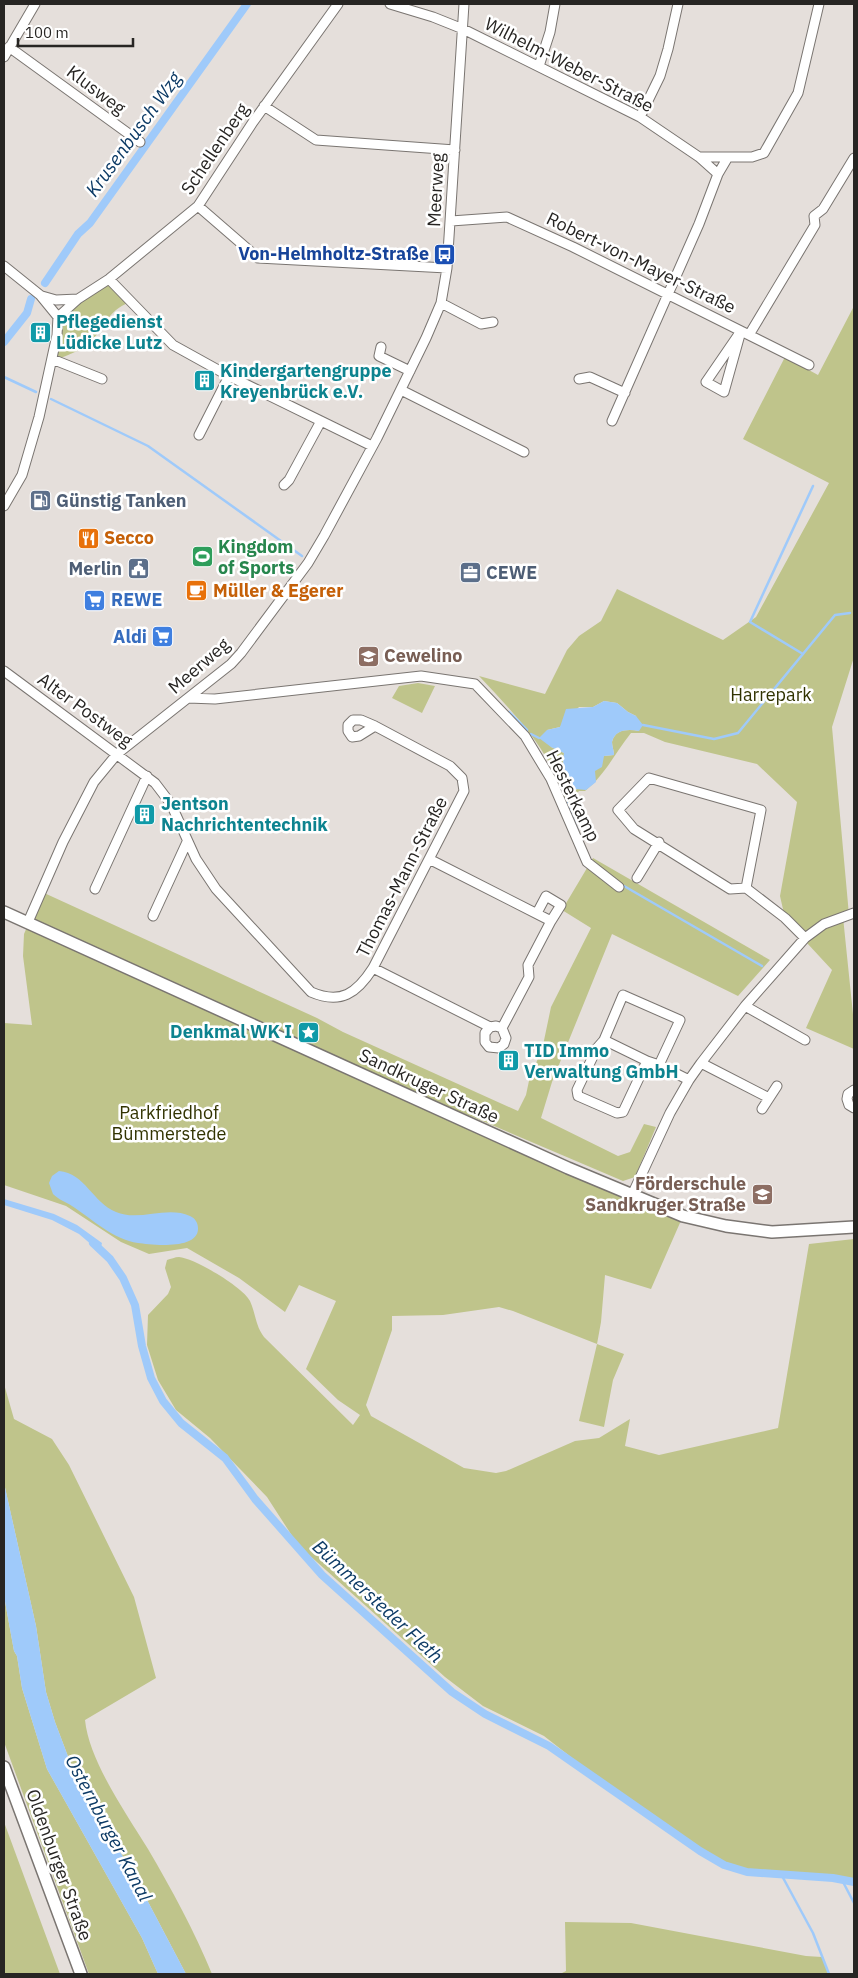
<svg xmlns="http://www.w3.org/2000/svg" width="858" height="1978" font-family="'IBM Plex Sans',sans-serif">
<rect width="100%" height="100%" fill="#e5dfdb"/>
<path fill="#bfc48b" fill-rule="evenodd" d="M110 281 130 302C105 312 106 328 89 343 80 351 68 355 58 359L55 358 62 318 75 306Z
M854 306V657L832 727 849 915 843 917 854 1024V1049L806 1028 832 970 807 943 805 937 785 918 780 896 797 802 757 764 665 742 644 733H631C615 753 605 775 585 791H579L567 806C562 794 558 781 553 770 535 734 506 705 479 676L545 694 567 650 579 636 601 621 617 589 723 640 756 617 829 483 743 439 785 357 818 375ZM604 701 617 703 628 712 636 716 639 731C628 729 615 729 612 742 612 746 614 751 614 755L604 756C594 771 580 782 571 798L565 795C566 781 561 767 564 753L551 747 547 730 560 727 579 707H593Z
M418 683 435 686 422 713 392 698 399 686Z
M593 858 770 960 738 996 612 934 552 1082 541 1118 618 1156 630 1152 644 1124 656 1127 635 1177 623 1181 480 1120 333 1060 683 1216 651 1289 605 1275 601 1322 597 1344 624 1354 613 1380 604 1427 579 1421 597 1344 513 1311 499 1307 443 1315 392 1316V1330L366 1405 371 1416 464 1468 496 1473 506 1471 575 1441 599 1438 630 1419 625 1446 659 1455 778 1428 809 1244 854 1239V1881L747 1872 724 1865 700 1851 613 1790 544 1736 483 1706 445 1677 298 1545 267 1497 210 1438 176 1410 158 1380 147 1345 148 1315 168 1294 171 1287 165 1268 167 1260C171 1259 175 1257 179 1257 194 1258 243 1287 250 1301 256 1314 255 1325 264 1337L353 1425 360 1415 338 1400 306 1369 336 1301 299 1285 285 1312 239 1278 187 1248 149 1254 121 1242 66 1206 4 1185V1023L32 1025 23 956 24 934 42 892 317 1018 343 1032 518 1111 526 1095 530 1076 542 1050 551 1007 591 928 562 910Z
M4 1384 14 1419 52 1439 69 1465 134 1597 156 1678 85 1720C89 1761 126 1813 148 1849 172 1890 194 1930 212 1974H186L135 1877 103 1823 72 1767 55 1722 46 1692 36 1626 4 1483Z
M4 1596 14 1651 17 1656 22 1688 47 1769 142 1938 158 1974H89L4 1742Z
M4 1822 60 1974H4Z
M565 1922 631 1923 806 1956 822 1957 830 1974H560L566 1971Z"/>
<path fill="#9fcafa" d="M604 701 617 703 628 712 636 716 643 725 639 731C629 729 615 729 612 742 612 746 614 751 614 755L604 756 602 767 595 771 596 782 586 790 576 789 567 804C565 796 566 790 566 783 565 771 562 765 564 753L551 747 539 738 547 730 560 727 566 709 593 707Z
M59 1171C85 1173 93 1203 116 1212 139 1222 167 1205 190 1216 195 1218 198 1223 198 1228 199 1250 152 1245 138 1243 114 1240 92 1219 72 1206 66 1202 59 1200 53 1194L49 1183 52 1176Z
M4 1199 54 1214 77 1225 102 1243 100 1252 79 1234 52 1220 4 1205Z
M4 1483 36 1626 46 1692 55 1722 72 1767 103 1823 135 1877 186 1974H158L142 1938 47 1769 22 1688 17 1656 14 1651 4 1596Z"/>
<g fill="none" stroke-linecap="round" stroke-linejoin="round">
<path stroke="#9fcafa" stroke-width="2.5" d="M4 377 36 392
M51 399 148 446 302 556
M803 654 750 622 813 486
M509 712 527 730
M643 725 714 739 738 733 835 615 850 613
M531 734 539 738
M567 804 578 831
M624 886 762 966
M781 1874 813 1933 829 1974
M842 1880 854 1903"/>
<path stroke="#9fcafa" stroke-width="8" d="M45 283 78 234 90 223 247 4
M4 342 27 313 31 299
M93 1243 110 1259 123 1278 135 1305 142 1346 151 1378 163 1401 181 1423 225 1458 255 1499 322 1575 452 1692 485 1714 549 1746 700 1851 724 1865 747 1872 833 1878 854 1882"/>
<defs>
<path id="street" d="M390 4 433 17 463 29 640 117 699 157 718 174 699 224 612 421
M9 47 140 142
M4 57 35 4
M539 66 550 32 555 4
M264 106 316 140 455 150
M640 117 660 76 668 49 678 4
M699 157H752L764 153 798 93 819 4
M718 174 728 157
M198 206 258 258 447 268
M451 221 507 217 573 247 809 365
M4 266 40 295 58 317
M109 279 173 345 229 376 372 446
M42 296 56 300 78 299
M441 303 481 324 493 322
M741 331 724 392 706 382Z
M749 335 815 225 814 216 823 209 854 158
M381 347 379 356 410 371
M52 359 102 379
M579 379 590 377 625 393
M401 390 524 452
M199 435 229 376
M284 485 289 480 321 421
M4 506 22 475 39 417 57 335 58 317 78 299 109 279 198 206 253 122 338 4
M4 671 155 783 171 804 196 859 216 889 311 992C341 1005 357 993 373 968L464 791 462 778 450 766 375 726 361 720H353L348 725V731L352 737 359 736 375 726
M188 698 215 699 421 676 475 684 525 736 551 779 587 862 619 887
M429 859 551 921 561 905 546 896 537 913
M637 878 659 842
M746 888 730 889 634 829 618 810 649 778 761 810 746 888 785 918 805 938
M95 889 147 776
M153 916 187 842
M28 922 63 842 94 782 117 754 231 664 241 653 308 563 324 536 377 438 426 338 441 303 447 268 464 4
M373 968 490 1027 496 1026 502 1028 506 1038 504 1044 499 1048 489 1047 485 1042V1033L490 1027
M745 1006 805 1040
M502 1028 529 977 528 965 551 921
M604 1040 647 1061
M701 1063 769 1098
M659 1065 647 1061 623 1112 617 1113 578 1096 577 1090 597 1048 604 1040 623 995 680 1020 659 1065 689 1080
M854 1090 848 1094 847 1099 849 1105 854 1108
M762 1109 777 1086
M632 1195 670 1113 689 1080 701 1063 745 1006 805 938 824 924 854 913"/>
<path id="secondary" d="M4 912 568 1168 683 1216 726 1226 772 1232 854 1227
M4 1767 81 1974"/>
</defs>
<use href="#street" stroke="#7a7571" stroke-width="11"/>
<use href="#secondary" stroke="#7a7571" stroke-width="14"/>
<use href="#street" stroke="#fff" stroke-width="9"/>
<use href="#secondary" stroke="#fff" stroke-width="11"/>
</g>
<defs>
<symbol id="bus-square" viewBox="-11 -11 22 22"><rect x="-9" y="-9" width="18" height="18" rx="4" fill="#1a4fb4" stroke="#fff"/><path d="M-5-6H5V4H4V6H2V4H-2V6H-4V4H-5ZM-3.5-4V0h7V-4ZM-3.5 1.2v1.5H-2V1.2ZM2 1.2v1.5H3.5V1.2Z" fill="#fff"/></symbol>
<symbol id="building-square" viewBox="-11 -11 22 22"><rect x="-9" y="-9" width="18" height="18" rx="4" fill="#0f9aa8" stroke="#fff"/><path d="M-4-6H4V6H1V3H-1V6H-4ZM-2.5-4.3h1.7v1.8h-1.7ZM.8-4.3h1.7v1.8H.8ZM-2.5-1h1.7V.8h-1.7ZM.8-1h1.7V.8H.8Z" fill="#fff"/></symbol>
<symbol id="fuel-square" viewBox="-11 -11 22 22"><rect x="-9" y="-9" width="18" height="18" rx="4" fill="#5c6f8a" stroke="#fff"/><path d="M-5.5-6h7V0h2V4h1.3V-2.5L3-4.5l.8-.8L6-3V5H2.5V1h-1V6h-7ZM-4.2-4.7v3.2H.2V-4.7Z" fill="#fff"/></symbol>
<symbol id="restaurant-square" viewBox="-11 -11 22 22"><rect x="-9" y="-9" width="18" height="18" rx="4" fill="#e8710a" stroke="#fff"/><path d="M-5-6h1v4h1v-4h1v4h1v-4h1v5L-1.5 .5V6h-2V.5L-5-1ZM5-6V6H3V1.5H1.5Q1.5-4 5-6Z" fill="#fff"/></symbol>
<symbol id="stadium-square" viewBox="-11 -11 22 22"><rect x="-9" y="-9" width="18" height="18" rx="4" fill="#2e9e5b" stroke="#fff"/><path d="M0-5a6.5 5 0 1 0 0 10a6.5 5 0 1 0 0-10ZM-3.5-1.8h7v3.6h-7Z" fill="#fff"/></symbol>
<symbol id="civic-square" viewBox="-11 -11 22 22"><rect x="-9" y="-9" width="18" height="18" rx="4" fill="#5c6f8a" stroke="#fff"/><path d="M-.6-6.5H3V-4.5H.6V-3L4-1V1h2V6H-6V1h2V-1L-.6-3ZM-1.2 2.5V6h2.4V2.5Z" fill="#fff"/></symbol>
<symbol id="office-square" viewBox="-11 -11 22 22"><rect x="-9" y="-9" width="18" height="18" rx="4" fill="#5c6f8a" stroke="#fff"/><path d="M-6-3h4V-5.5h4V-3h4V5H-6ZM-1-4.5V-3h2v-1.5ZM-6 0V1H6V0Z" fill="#fff"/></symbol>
<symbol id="cafe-square" viewBox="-11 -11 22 22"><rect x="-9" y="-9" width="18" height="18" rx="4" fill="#e8710a" stroke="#fff"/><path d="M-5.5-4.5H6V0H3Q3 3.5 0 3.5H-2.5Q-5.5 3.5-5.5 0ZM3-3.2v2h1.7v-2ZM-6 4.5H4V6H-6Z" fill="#fff"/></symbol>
<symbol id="supermarket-square" viewBox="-11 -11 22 22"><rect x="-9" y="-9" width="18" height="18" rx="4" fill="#3f7fe0" stroke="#fff"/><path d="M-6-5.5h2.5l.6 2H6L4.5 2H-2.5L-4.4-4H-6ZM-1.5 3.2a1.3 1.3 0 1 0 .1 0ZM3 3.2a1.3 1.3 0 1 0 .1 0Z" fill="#fff"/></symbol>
<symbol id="school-square" viewBox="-11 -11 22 22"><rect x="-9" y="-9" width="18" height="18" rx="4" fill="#8d6e63" stroke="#fff"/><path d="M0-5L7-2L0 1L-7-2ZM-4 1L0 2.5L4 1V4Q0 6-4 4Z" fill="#fff"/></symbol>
<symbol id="sight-square" viewBox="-11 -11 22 22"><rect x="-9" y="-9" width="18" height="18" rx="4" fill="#0f9aa8" stroke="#fff"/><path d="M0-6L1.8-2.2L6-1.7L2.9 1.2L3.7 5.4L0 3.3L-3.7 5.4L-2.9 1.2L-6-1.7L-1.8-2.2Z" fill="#fff"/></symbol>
</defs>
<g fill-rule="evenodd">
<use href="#bus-square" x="432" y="242" width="25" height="25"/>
<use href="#building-square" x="28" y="320" width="25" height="25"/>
<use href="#building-square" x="192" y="368" width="25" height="25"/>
<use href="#fuel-square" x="28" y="488" width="25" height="25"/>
<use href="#restaurant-square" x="76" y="526" width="25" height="25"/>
<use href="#stadium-square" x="190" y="544" width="25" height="25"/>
<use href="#civic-square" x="126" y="556" width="25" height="25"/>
<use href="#office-square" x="458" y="560" width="25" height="25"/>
<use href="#cafe-square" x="184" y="578" width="25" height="25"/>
<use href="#supermarket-square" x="82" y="588" width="25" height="25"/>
<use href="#supermarket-square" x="150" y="624" width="25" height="25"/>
<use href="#school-square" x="356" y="644" width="25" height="25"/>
<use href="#building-square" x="132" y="802" width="25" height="25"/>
<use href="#sight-square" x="296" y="1020" width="25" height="25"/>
<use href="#building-square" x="496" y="1048" width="25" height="25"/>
<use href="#school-square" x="750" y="1182" width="25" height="25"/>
</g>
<g text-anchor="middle" stroke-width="5" stroke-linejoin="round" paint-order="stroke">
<g font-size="18" fill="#272523" stroke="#fff">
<text transform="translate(569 65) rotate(27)" y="6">Wilhelm-Weber-Straße</text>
<text transform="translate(96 90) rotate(37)" y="6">Klusweg</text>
<text transform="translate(215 149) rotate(-56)" y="6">Schellenberg</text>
<text transform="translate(436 190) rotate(-87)" y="6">Meerweg</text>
<text transform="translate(641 263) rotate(26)" y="6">Robert-von-Mayer-Straße</text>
<text transform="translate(199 666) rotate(-41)" y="6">Meerweg</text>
<text transform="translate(85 710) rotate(36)" y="6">Alter Postweg</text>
<text transform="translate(573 796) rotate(64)" y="6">Hesterkamp</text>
<text transform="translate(402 877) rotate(-63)" y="6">Thomas-Mann-Straße</text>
<text transform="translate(429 1086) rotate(25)" y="6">Sandkruger Straße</text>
<text transform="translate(59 1865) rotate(70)" y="6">Oldenburger Straße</text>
</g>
<g font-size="18" font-weight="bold" fill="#164399" stroke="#fff" text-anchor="end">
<text x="429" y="260">Von-Helmholtz-Straße</text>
</g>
<g font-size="18" font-weight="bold" fill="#0d838f" stroke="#fff" text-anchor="start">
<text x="56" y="328">Pflegedienst<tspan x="56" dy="21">Lüdicke Lutz</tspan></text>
<text x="220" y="377">Kindergartengruppe<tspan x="220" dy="21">Kreyenbrück e.V.</tspan></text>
<text x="161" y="810">Jentson<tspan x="161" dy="21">Nachrichtentechnik</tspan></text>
<text x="292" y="1038" text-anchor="end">Denkmal WK I</text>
<text x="524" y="1057">TID Immo<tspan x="524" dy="21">Verwaltung GmbH</tspan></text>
</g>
<g font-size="18" font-weight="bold" fill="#4e5e75" stroke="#fff" text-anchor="start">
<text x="56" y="507">Günstig Tanken</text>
<text x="122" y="575" text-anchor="end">Merlin</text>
<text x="486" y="579">CEWE</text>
</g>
<g font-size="18" font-weight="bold" fill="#c56008" stroke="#fff" text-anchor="start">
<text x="104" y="544">Secco</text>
<text x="213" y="597">Müller &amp; Egerer</text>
</g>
<g font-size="18" font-weight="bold" fill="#27864d" stroke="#fff" text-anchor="start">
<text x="218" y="553">Kingdom<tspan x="218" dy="21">of Sports</tspan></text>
</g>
<g font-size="18" font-weight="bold" fill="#366cbe" stroke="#fff" text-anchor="start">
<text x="111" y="606">REWE</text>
<text x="147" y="643" text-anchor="end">Aldi</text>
</g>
<g font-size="18" font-weight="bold" fill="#785e54" stroke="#fff" text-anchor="start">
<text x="384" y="662">Cewelino</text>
<text x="746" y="1190" text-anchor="end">Förderschule<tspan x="746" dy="21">Sandkruger Straße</tspan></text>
</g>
<g font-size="18" fill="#313301" stroke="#fff">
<text x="771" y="701">Harrepark</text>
<text x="169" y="1119">Parkfriedhof<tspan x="169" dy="21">Bümmerstede</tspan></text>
</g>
<g font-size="19" font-style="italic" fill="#0c3a65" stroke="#fff">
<text transform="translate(133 134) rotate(-54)" y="7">Krusenbusch Wzg</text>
<text transform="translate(378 1601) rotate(43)" y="7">Bümmersteder Fleth</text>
<text transform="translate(109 1828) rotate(62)" y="7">Osternburger Kanal</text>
</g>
</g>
<rect width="858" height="1978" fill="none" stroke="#272523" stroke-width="10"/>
<path d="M18 38v8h115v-8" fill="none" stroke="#272523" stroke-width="2.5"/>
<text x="25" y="38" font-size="15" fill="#272523" stroke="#ffffff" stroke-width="4" paint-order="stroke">100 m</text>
</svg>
